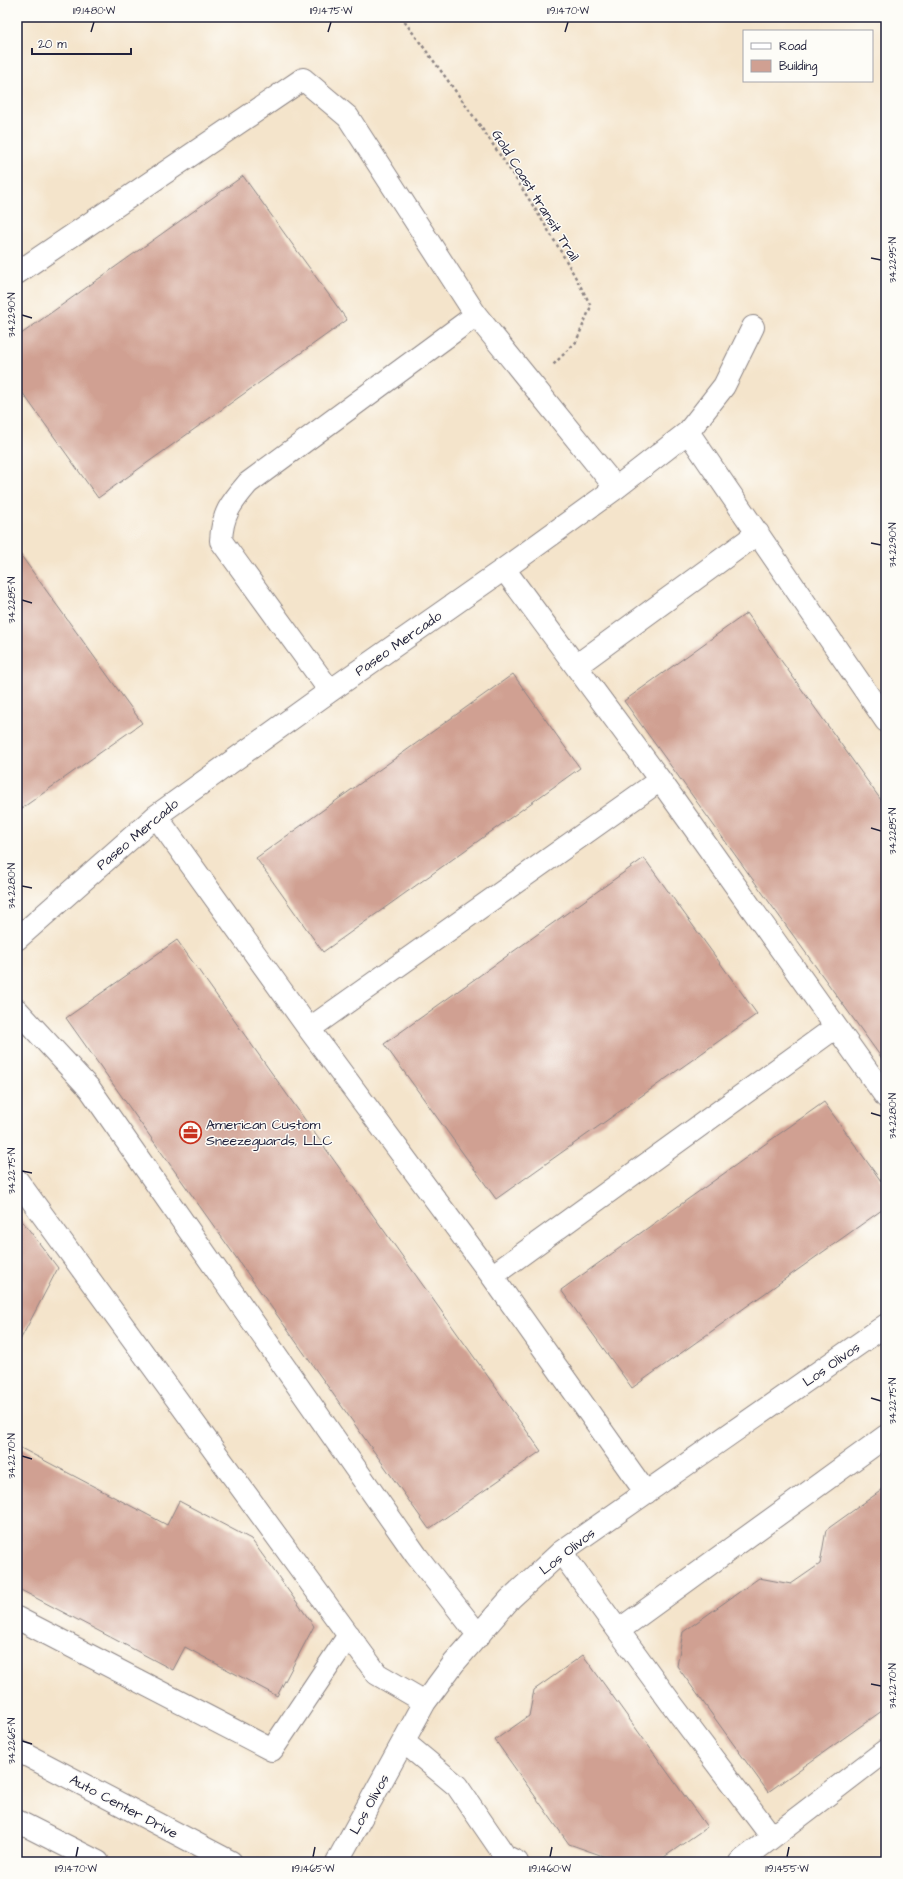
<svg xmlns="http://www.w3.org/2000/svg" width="903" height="1879" font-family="'Architects Daughter',sans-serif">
<rect width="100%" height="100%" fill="#fdfcf7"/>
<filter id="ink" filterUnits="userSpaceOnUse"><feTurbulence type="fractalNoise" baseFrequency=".025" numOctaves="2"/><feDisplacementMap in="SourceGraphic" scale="8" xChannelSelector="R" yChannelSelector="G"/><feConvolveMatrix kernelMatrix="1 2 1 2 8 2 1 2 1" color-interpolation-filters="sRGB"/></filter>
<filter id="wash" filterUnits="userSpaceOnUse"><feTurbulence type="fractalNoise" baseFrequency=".012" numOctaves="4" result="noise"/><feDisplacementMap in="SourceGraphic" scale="16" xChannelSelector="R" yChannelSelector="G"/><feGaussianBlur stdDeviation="0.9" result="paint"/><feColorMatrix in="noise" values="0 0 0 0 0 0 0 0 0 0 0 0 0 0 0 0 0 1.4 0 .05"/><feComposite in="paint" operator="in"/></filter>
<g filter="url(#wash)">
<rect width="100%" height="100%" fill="#f4e4cb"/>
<g id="blocks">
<path fill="#d0a092" d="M243 176 347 320 98 498 17 385V337Z
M17 550 142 723 18 811H17Z
M747 613 886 807V1064L624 701Z
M513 674 580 768 323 952 256 858Z
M644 858 757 1014 496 1199 384 1044Z
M177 940 541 1451 429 1529 66 1018Z
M824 1102 886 1188V1207L632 1388 561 1290Z
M17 1214 58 1268 17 1346Z
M17 1446 167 1525 179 1501 251 1539 314 1626 277 1696 185 1647 173 1670 17 1588Z
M886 1487V1708L768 1792 677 1666 683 1632 759 1578 791 1584 820 1564 826 1530Z
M583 1655 707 1827 657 1862H620L569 1844 495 1740 529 1716 534 1690Z"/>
</g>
</g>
<g filter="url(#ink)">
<use href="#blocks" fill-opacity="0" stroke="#8b8383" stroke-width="1"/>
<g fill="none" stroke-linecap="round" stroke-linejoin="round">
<defs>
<path id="minor" d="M17 273 303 79 348 117 476 315 616 488
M688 432 886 721
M504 569 660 780 886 1097
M576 666 758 533
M330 691 221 541C222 514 231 503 248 483L476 315
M156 816 309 1029 492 1276 646 1493
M17 939 156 816 330 691 504 569 616 488 688 432 724 386 753 327
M17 1010 90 1089 416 1555 479 1636
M309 1029 660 780
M17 1180 377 1674 425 1702
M492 1276 836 1027
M561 1552 671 1703 772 1837
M17 1618 272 1750 349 1635
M619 1630 886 1436
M404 1742 457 1786 505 1856 517 1862
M17 1750 231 1862
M17 1821 98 1862
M337 1862 425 1702 454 1663 510 1599 561 1552 886 1325
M740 1862 886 1750"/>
</defs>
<use href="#minor" stroke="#8b8383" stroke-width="24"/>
<path stroke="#8b8383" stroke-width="2.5" stroke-dasharray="3 3" stroke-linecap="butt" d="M401 17C470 109 537 203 591 306L576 342 553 365"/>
<use href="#minor" stroke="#fff" stroke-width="22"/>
</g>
</g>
<path fill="none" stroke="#22223b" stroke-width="1.5" d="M91 32 94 22M328 32 331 22M565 32 568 22M871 258 881 260M22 315 32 318M871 543 881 545M22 600 32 603M871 828 881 831M22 886 32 888M871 1113 881 1116M22 1171 32 1173M871 1398 881 1401M22 1456 32 1459M871 1684 881 1686M22 1741 32 1744M76 1857 78 1847M313 1857 315 1847M550 1857 552 1847M787 1857 789 1847"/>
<defs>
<symbol id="office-ring" viewBox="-11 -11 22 22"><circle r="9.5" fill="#fdfcf7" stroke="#c8321e" stroke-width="1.5"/><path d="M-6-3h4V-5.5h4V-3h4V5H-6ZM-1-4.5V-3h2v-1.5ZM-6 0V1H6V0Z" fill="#c8321e"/></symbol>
</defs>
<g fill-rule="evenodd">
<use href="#office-ring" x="178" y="1120" width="25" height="25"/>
</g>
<g text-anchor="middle" stroke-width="3" stroke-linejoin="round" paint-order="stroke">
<g font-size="14" fill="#22223b" stroke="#fdfcf7">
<text transform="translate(536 195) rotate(58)" y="5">Gold Coast transit Trail</text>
<text transform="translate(398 643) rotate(-35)" y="5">Paseo Mercado</text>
<text transform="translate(137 834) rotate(-40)" y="5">Paseo Mercado</text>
<text transform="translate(831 1364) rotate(-35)" y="5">Los Olivos</text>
<text transform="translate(567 1551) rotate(-38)" y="5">Los Olivos</text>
<text transform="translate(369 1804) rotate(-61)" y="5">Los Olivos</text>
<text transform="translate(124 1806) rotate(28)" y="5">Auto Center Drive</text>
</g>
<g font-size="14" fill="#22223b" stroke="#fdfcf7" text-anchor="start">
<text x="206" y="1129">American Custom<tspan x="206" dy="16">Sneezeguards, LLC</tspan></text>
</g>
</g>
<rect width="903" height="1879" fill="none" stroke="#fdfcf7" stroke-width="44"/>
<rect x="743" y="30" width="130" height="52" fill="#fdfcf7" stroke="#a5a5ac"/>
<rect x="751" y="43" width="20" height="6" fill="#ffffff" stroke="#a5a5ac"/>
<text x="779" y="50" font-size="12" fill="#22223b">Road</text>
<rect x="751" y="60" width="20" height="12" fill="#d0a092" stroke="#a5a5ac"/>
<text x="779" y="70" font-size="12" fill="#22223b">Building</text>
<path d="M32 48v6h99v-6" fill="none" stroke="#22223b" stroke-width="2"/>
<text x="38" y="48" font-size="12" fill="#22223b" stroke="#fdfcf7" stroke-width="3" paint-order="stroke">20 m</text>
<rect x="22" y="22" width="859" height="1835" fill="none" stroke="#22223b" stroke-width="1.5"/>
<g font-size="10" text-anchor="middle" fill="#22223b">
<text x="94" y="14">119.1480°W</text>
<text x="331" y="14">119.1475°W</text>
<text x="568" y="14">119.1470°W</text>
<text transform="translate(892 260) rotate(-90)" y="4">34.2295°N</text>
<text transform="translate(11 315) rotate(-90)" y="4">34.2290°N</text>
<text transform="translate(892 545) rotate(-90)" y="4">34.2290°N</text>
<text transform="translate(11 600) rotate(-90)" y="4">34.2285°N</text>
<text transform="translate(892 831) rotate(-90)" y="4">34.2285°N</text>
<text transform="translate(11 886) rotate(-90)" y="4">34.2280°N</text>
<text transform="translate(892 1116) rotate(-90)" y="4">34.2280°N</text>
<text transform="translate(11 1171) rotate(-90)" y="4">34.2275°N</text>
<text transform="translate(892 1401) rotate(-90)" y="4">34.2275°N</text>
<text transform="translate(11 1456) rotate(-90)" y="4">34.2270°N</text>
<text transform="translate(892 1686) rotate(-90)" y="4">34.2270°N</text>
<text transform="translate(11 1741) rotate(-90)" y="4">34.2265°N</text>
<text x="76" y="1872">119.1470°W</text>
<text x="313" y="1872">119.1465°W</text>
<text x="550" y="1872">119.1460°W</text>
<text x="787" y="1872">119.1455°W</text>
</g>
</svg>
